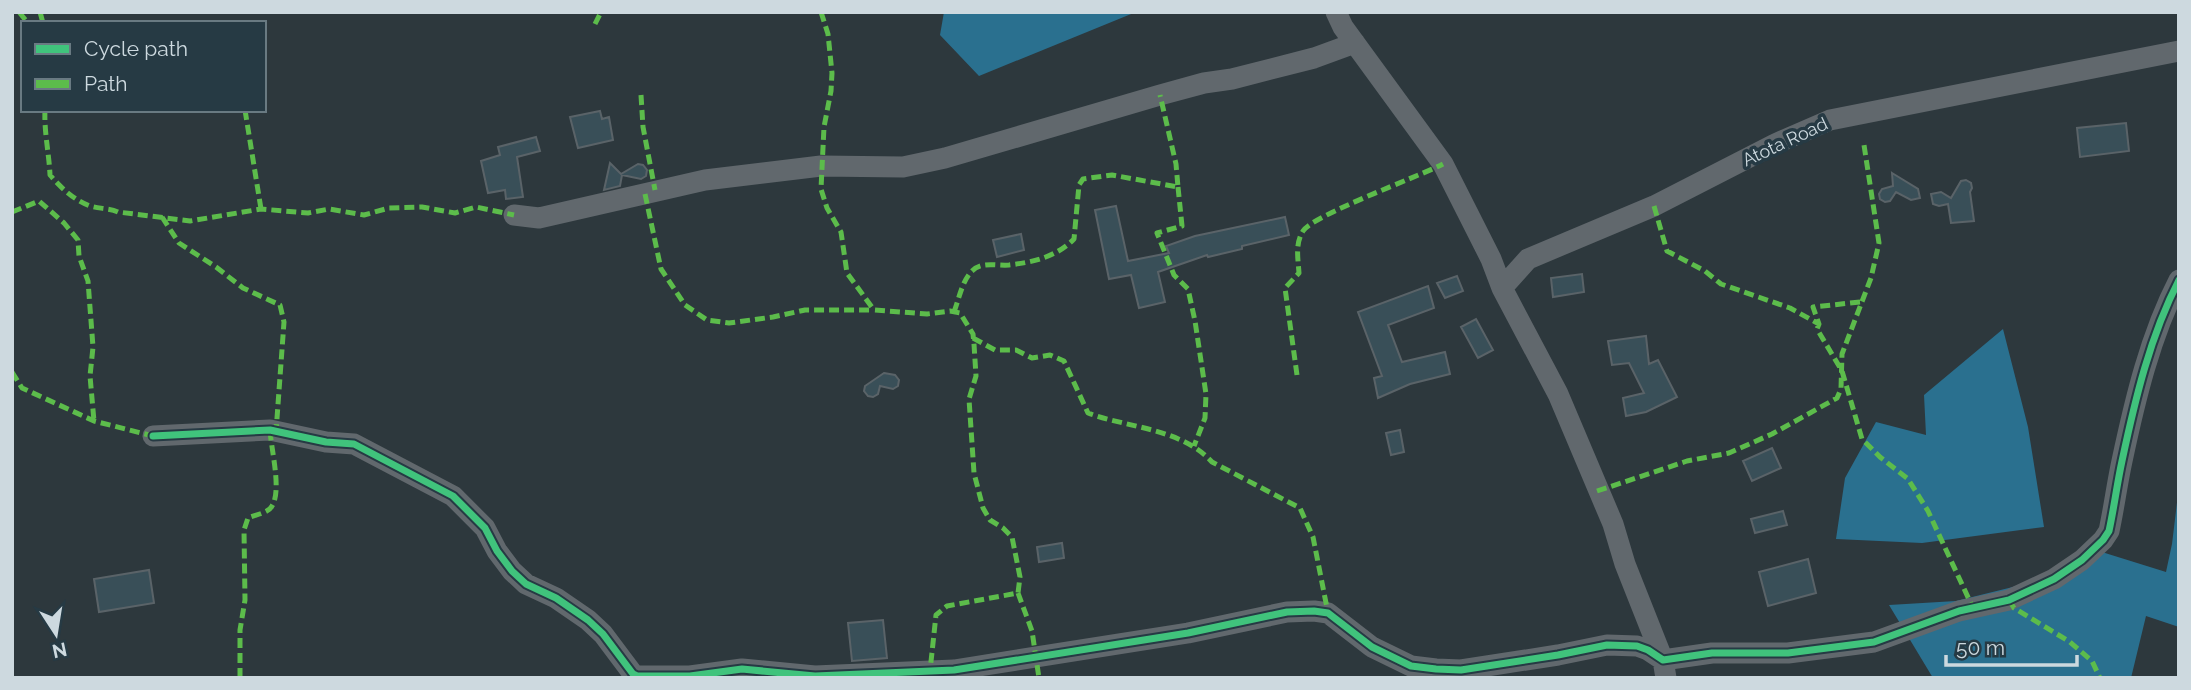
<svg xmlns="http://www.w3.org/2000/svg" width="2191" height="690" font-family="Raleway,sans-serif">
<rect width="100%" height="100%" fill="#2d383d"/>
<path fill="#2a708f" d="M944 12H1136L979 76 940 35Z
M2003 329 2028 427 2044 527 1922 543 1836 539 1845 478 1876 422 1926 435 1924 395Z
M2179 486V627L2146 616 2131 678H1933L1889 605 1956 601 2029 583 2089 548 2166 572 2172 544Z"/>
<path fill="#394f58" stroke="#5a6368" stroke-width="2" d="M600 111 602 119 609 117 613 140 578 148 570 117Z
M2126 123 2129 151 2080 157 2077 128Z
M536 137 540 151 517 157 523 197 506 199 505 190 488 193 481 161 500 155 498 147Z
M610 163 621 174 638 164 643 165 647 170 646 176 641 179 622 175 620 186 604 190Z
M1892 173 1918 189 1920 198 1911 200 1896 192 1890 201 1885 202 1880 199 1879 194 1882 189 1893 186Z
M1966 180 1971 183 1972 188 1970 192 1974 221 1951 223 1948 204 1939 206 1933 204 1931 194 1941 192 1951 198 1961 181Z
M1116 206 1128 261 1169 253 1166 246 1195 236 1285 217 1289 235 1242 246V249L1208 257 1207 255 1158 272 1165 302 1139 308 1131 275 1109 279 1095 210Z
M1021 234 1024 250 997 257 993 240Z
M1582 274 1584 292 1553 297 1551 278Z
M1457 276 1463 291 1445 298 1437 283Z
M1428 286 1434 308 1388 325 1402 362 1445 352 1450 374 1410 384 1378 398 1374 378 1382 376 1358 312Z
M1476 319 1493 350 1478 358 1461 327Z
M1646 336 1649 364 1658 360 1677 397 1646 412 1626 416 1623 398 1644 393 1629 363 1612 365 1608 341Z
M884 373 895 375 899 380 898 386 893 389 880 386 878 394 873 397 868 396 864 391 865 386Z
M1400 430 1404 452 1391 455 1386 433Z
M1772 448 1781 468 1752 481 1743 461Z
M1783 511 1787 525 1755 533 1751 519Z
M1062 543 1064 558 1039 562 1037 547Z
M1808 559 1816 593 1768 606 1759 572Z
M149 570 154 603 99 612 94 579Z
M883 620 887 658 852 661 848 623Z"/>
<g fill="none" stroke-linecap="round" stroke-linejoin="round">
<path stroke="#61686d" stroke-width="21" d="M1336 12 1343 27 1443 164 1491 259 1502 288 1558 394 1613 524 1625 564 1663 660 1666 678
M514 215 539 218 705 180 821 166 903 167 945 158 1160 95 1204 83 1232 79 1314 58 1355 43
M1502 288 1528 259 1654 206 1775 144 1830 120 2179 51
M153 436 270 430 326 442 354 444 453 496 485 528 497 551 512 571 526 584 556 598 588 620 603 634 633 674 637 676H690L742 669 815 676 954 670 1188 633 1287 612 1314 611 1328 613 1372 647 1411 666 1436 669 1461 670 1558 655 1607 645 1637 646 1648 650 1663 660 1712 653H1788L1874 642 1959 611 2009 600 2054 579 2082 560 2103 540 2109 531C2114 508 2117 484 2122 461 2135 400 2150 336 2179 280"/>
<path stroke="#5cbc4b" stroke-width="5" stroke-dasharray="10 5" stroke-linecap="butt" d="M19 12 28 23
M40 12 43 23
M821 12 828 34 832 73 831 91 824 127 821 189 827 208 841 232 847 273 874 310 927 314 950 311 960 313 973 334 974 344 976 376 969 399 974 473 983 508 990 520 1003 528 1012 537 1020 577 1018 593 947 606 936 615 930 671
M595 24 601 12
M641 95 643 127 655 190
M45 110C44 132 49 153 50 175 61 188 74 200 90 206 100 209 109 208 118 212L190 221 261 209 308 213 329 209 364 215 389 208 422 207 455 213 476 207 514 215
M245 110 261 209
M1178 187 1182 226 1157 233 1174 275 1188 289 1195 321 1206 394 1205 418 1194 446
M645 194 661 269 685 305 707 320 729 323 773 317 805 310H874
M1654 206 1667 251 1705 271 1721 284 1790 308 1819 324
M12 212 39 201 64 223 78 240 79 256 88 281 93 347 90 376 94 421
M162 217 179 243 216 267 243 288 280 305 284 322 276 432
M1860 302 1813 307 1819 324 1817 329 1842 371 1862 439 1880 457 1908 479 1928 511 1973 608
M954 312C959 299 962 281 972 271 982 261 996 266 1009 265 1034 262 1056 257 1074 239L1079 185 1083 179 1112 175 1178 187 1176 164 1160 95
M973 338 995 350H1016L1032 358 1050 355 1064 361 1088 413C1128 428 1181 428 1212 462L1300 508 1313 537 1328 613
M12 372 22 388 94 421 153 436
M1297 375 1285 288 1299 273C1298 258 1295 244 1303 231 1313 215 1418 177 1443 164
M1597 491 1687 461 1729 453 1772 434 1837 398 1841 389 1842 354 1871 278 1879 243 1864 145
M1018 593 1032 631 1039 678
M2009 600 2014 608 2070 642 2092 661 2100 678
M240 678V630L245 600 244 530 248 518C254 515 269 513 272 506 282 490 271 449 270 430"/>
<defs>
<path id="cycleway" d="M153 436 270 430 326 442 354 444 453 496 485 528 497 551 512 571 526 584 556 598 588 620 603 634 633 674 637 676H690L742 669 815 676 954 670 1188 633 1287 612 1314 611 1328 613 1372 647 1411 666 1436 669 1461 670 1558 655 1607 645 1637 646 1648 650 1663 660 1712 653H1788L1874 642 1959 611 2009 600 2054 579 2082 560 2103 540 2109 531C2114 508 2117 484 2122 461 2135 400 2150 336 2179 280"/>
</defs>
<use href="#cycleway" stroke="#263a44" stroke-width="11"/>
<use href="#cycleway" stroke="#40c37c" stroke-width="7"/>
</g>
<g text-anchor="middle" stroke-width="7" stroke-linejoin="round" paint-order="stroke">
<g font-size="18" fill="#cdd9df" stroke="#263a44">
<text transform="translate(1785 142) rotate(-25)" y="6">Atota Road</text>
</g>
</g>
<rect width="2191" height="690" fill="none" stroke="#cdd9df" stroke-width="28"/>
<rect x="21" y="21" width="245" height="91" fill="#263a44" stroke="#697a82" stroke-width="2"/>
<rect x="35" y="44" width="35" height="10" fill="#40c37c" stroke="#697a82" stroke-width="2"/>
<text x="84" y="56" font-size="21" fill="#cdd9df">Cycle path</text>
<rect x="35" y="79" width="35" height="10" fill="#5cbc4b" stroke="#697a82" stroke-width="2"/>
<text x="84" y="91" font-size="21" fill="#cdd9df">Path</text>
<g transform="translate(56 634) rotate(168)" stroke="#263a44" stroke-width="5" paint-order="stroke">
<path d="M0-5L12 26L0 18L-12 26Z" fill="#cdd9df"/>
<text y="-10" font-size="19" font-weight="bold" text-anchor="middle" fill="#cdd9df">N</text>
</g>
<path d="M1946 655v10h131v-10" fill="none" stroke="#cdd9df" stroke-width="3.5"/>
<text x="1956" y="655" font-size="21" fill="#cdd9df" stroke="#263a44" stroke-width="5" paint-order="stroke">50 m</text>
</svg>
